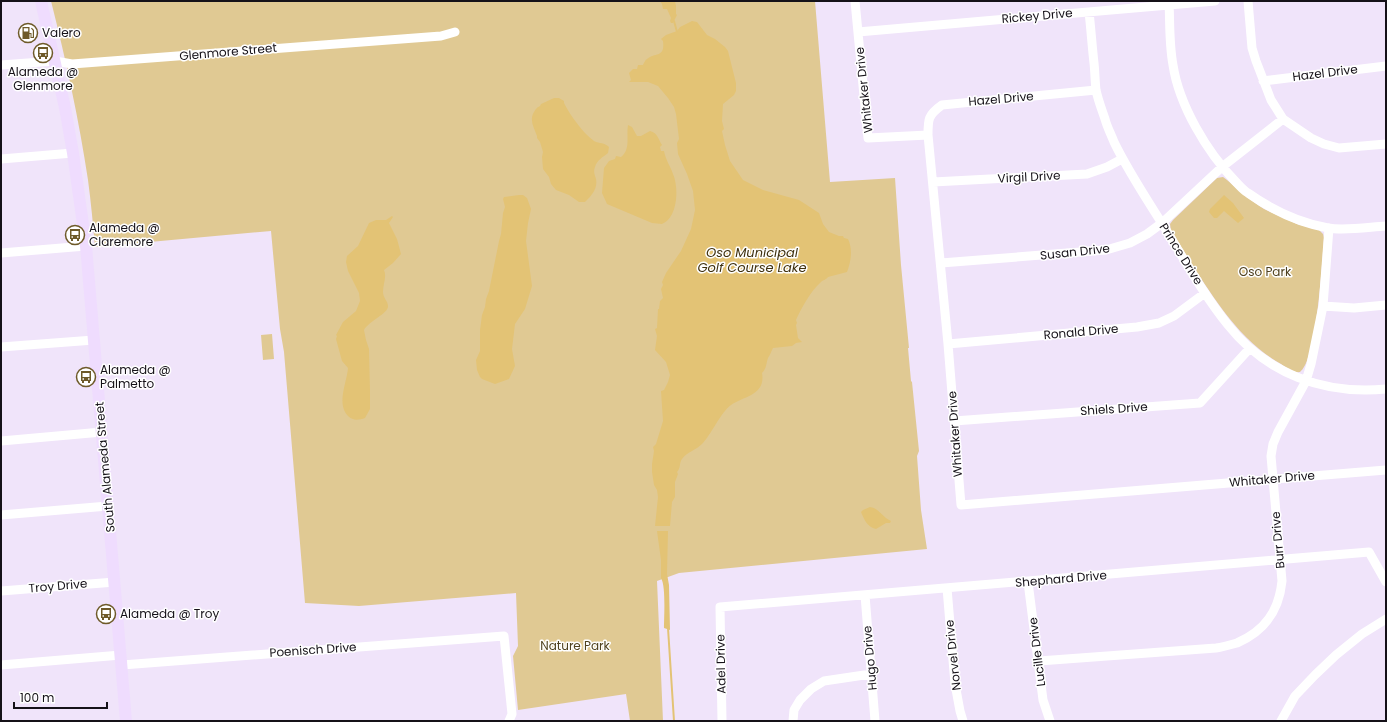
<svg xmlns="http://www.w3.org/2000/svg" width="1387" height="722" font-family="Poppins,sans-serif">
<rect width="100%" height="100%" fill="#f0e4fa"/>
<path fill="#e0c993" d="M51 1H815L830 182 895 178 901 265 909 348H908L911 381 912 382 919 451 917 456 921 510 927 549 679 573 657 581 663 721H630L626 694 518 710 513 656 518 646 516 593 359 606 305 603 284 352 280 329 271 231 95 247C93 225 91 202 88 180 79 120 66 60 51 1Z
M1223 177 1227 180 1248 198 1264 209 1297 224 1319 230 1323 234 1324 238C1322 262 1317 360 1300 372 1293 373 1287 368 1281 364 1231 336 1202 278 1171 231L1170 224 1173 220 1217 178Z
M272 334 274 359 263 360 261 335Z"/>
<path fill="#e3c375" d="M660 1H675L676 6V14L677 15 673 23H671L670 21 671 18 667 9H663L662 4Z
M692 21 697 22 707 35 715 39 725 47 728 51 736 83V91L734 95 723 104 722 121 724 129 722 131 725 145 730 161 743 180 763 190 799 200 819 213 823 224 829 232 839 236H843L844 238 848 239C853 249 851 262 847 272L828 277C826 280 823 280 821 282 810 292 802 307 796 320L797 323 796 325 798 338 802 342 796 343 792 346 773 348C771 352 770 355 768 358 766 363 767 368 762 373 766 395 744 396 731 405 721 412 711 435 702 444 696 450 687 452 682 459 679 463 681 468 677 472L678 474 675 482V497L672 502 670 526H655L658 497 657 490 654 485 652 472V464L654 451 653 447 656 444 663 421 661 391 664 390 668 382 670 375 666 362 655 350 657 336 655 329 657 328 658 309H659L660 301 663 298 661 289 663 285 662 282 666 273 681 251 691 229 695 210 693 191 687 174 678 154 677 143 679 139 676 114 674 107 668 98 658 86 648 82H629L631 80 629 73 633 69H637L638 65H643C644 63 645 60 647 59 656 52 665 58 663 41L661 39 666 35 677 31 680 27Z
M554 98H559L564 101V103C570 115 583 133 594 141 600 144 604 142 609 147L608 153C603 157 597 160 595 167 593 172 595 175 596 179 598 189 591 196 585 202H579L569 195 556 190 551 184 549 177 543 169 542 157 543 152 540 142 537 138V136C534 128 529 120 534 112 536 109 536 108 540 106L541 104Z
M628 125 632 127 637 136H641L650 131C658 133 658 139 662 145L660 147 661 151H664C666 161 670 165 673 174 679 187 678 218 662 224L652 223 607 204 602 193 604 168 609 161 615 159 616 156 621 157C631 149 626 136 628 125Z
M519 195H523L527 198 531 209 528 223 526 241 532 286 525 309 515 324 512 349 515 366 509 379 495 384 482 379 480 377 477 370 476 360 480 351V330L482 315 485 307 486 299 489 291 499 241 501 234 503 213 505 207 503 199 504 197Z
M1224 195 1233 203 1244 218 1238 223 1224 211 1217 218H1214L1209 212 1210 209Z
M392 216 393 217 389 223 397 239 401 254 393 263 384 270C387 277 383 284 383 292 383 298 388 301 388 306 389 313 369 321 364 330L366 340 369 349 370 391V409L365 418C359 420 353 421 348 416 336 404 347 382 348 368L342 361 336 339 337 336 336 335 343 322 356 311 360 301 359 293 348 271 346 262 347 256 358 246 369 223 376 220H386Z
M870 507C879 508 882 517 891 521L890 523H886L876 529C867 527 864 519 861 512L863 510Z
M657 531H668L667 574 669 585 670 630 664 628C664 617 666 586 661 578V560Z"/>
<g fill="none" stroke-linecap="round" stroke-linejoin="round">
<path stroke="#e3c375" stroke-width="2" d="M674 21 677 32
M668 628 674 721"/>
<path stroke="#fff" stroke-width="9" d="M855 1 868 138 928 135
M1169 1C1170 22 1169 44 1173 65 1179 105 1207 152 1235 181 1239 185 1243 190 1248 193 1272 210 1300 223 1328 228 1345 231 1369 227 1386 226
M1248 1 1252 48 1256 61 1271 100 1283 119 1311 138 1324 144 1339 148 1386 144
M1089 12C1091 29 1092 46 1094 63 1095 72 1095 82 1096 90 1098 100 1102 110 1105 119 1107 127 1111 134 1114 142 1128 171 1146 198 1163 225 1184 259 1203 294 1228 325 1267 374 1324 395 1386 389
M858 32 1215 1
M1 65 55 61 72 64 441 36 455 32
M1263 81 1386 66
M1096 90 942 105C928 115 928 119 928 135L948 344 961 505 1386 470
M1 159 73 153
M933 182 1087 174 1107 167 1122 159
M1 253 86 246
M941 263 1106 250 1130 243 1147 234 1162 223 1222 167 1283 119
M1323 306 1354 308 1386 305
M948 344 1137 327 1159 323 1174 316 1205 293
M1 347 94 340
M954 421 1200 403 1250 348
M1 441 102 432
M1 515 108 506
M1028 582 1043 700 1050 721
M947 588 955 684 960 711 963 721
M1 591 115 582
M865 595 875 721
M1039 661 1216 648C1223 647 1230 645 1237 643 1265 631 1279 611 1282 581L1271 456 1273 444 1278 432 1306 381 1311 364 1323 306 1329 228
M1 665 121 655
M122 665 504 636 512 714 509 721
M722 721 720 607 1369 552 1386 582
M793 721 794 710 800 700 811 689 824 681 871 674
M1281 721 1295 696 1315 675 1336 655 1362 634 1386 619"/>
<path stroke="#efdcfe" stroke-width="12" d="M41 1 65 108 73 153 86 246 126 721"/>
</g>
<defs>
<symbol id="fuel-ring" viewBox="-11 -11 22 22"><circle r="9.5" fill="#fff" stroke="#6e5a29" stroke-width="1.5"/><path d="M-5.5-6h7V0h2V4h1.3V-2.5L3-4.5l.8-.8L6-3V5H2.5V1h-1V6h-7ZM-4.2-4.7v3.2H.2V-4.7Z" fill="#6e5a29"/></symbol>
<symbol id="bus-ring" viewBox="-11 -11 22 22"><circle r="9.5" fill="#fff" stroke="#6e5a29" stroke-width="1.5"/><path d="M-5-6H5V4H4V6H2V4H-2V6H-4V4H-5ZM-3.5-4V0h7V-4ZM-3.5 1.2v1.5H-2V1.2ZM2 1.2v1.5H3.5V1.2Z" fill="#6e5a29"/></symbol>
</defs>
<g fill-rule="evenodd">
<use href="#fuel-ring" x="17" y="22" width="22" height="22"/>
<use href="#bus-ring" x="32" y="42" width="22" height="22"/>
<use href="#bus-ring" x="64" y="224" width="22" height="22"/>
<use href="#bus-ring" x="75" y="366" width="22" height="22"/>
<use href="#bus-ring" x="95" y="603" width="22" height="22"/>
</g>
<g text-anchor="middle" stroke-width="3" stroke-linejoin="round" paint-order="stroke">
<g font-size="12" fill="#151118" stroke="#fff">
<text transform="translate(1037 16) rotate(-5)" y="4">Rickey Drive</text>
<text transform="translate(228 52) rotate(-5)" y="4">Glenmore Street</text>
<text transform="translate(1325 73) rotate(-7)" y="4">Hazel Drive</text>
<text transform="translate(864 90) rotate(-96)" y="4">Whitaker Drive</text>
<text transform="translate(1001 99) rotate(-5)" y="4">Hazel Drive</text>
<text transform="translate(1029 177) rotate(-3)" y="4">Virgil Drive</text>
<text transform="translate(1075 252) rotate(-6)" y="4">Susan Drive</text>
<text transform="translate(1181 254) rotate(58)" y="4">Prince Drive</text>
<text transform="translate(1081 332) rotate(-5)" y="4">Ronald Drive</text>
<text transform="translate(1114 409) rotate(-4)" y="4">Shiels Drive</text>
<text transform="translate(955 434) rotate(-94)" y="4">Whitaker Drive</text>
<text transform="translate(105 467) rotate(-95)" y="4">South Alameda Street</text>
<text transform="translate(1272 479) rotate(-5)" y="4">Whitaker Drive</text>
<text transform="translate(1278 540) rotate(-95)" y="4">Burr Drive</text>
<text transform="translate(1061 579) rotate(-5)" y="4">Shephard Drive</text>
<text transform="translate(58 586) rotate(-5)" y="4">Troy Drive</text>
<text transform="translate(313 650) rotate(-4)" y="4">Poenisch Drive</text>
<text transform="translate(1037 652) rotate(-97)" y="4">Lucille Drive</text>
<text transform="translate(953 655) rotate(-96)" y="4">Norvel Drive</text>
<text transform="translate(870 658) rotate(-95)" y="4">Hugo Drive</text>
<text transform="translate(721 664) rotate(-91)" y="4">Adel Drive</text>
</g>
<g font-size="12" fill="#151118" stroke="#fff" text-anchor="start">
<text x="42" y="37">Valero</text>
<text x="43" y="76" text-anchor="middle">Alameda @<tspan x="43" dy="14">Glenmore</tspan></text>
<text x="89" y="232">Alameda @<tspan x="89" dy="14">Claremore</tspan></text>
<text x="100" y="374">Alameda @<tspan x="100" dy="14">Palmetto</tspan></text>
<text x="120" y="618">Alameda @ Troy</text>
</g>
<g font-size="12" fill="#4f411f" stroke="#fff">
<text x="1265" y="276">Oso Park</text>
<text x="575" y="650">Nature Park</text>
</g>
<g font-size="13" font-style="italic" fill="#3f310f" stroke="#fff">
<text x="752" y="257">Oso Municipal<tspan x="752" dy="15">Golf Course Lake</tspan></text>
</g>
</g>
<rect width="1387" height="722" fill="none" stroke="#151118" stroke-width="4"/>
<path d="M14 702v6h93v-6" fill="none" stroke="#151118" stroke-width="2"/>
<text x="20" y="702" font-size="12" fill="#151118" stroke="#ffffff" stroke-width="3" paint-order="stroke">100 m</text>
</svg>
